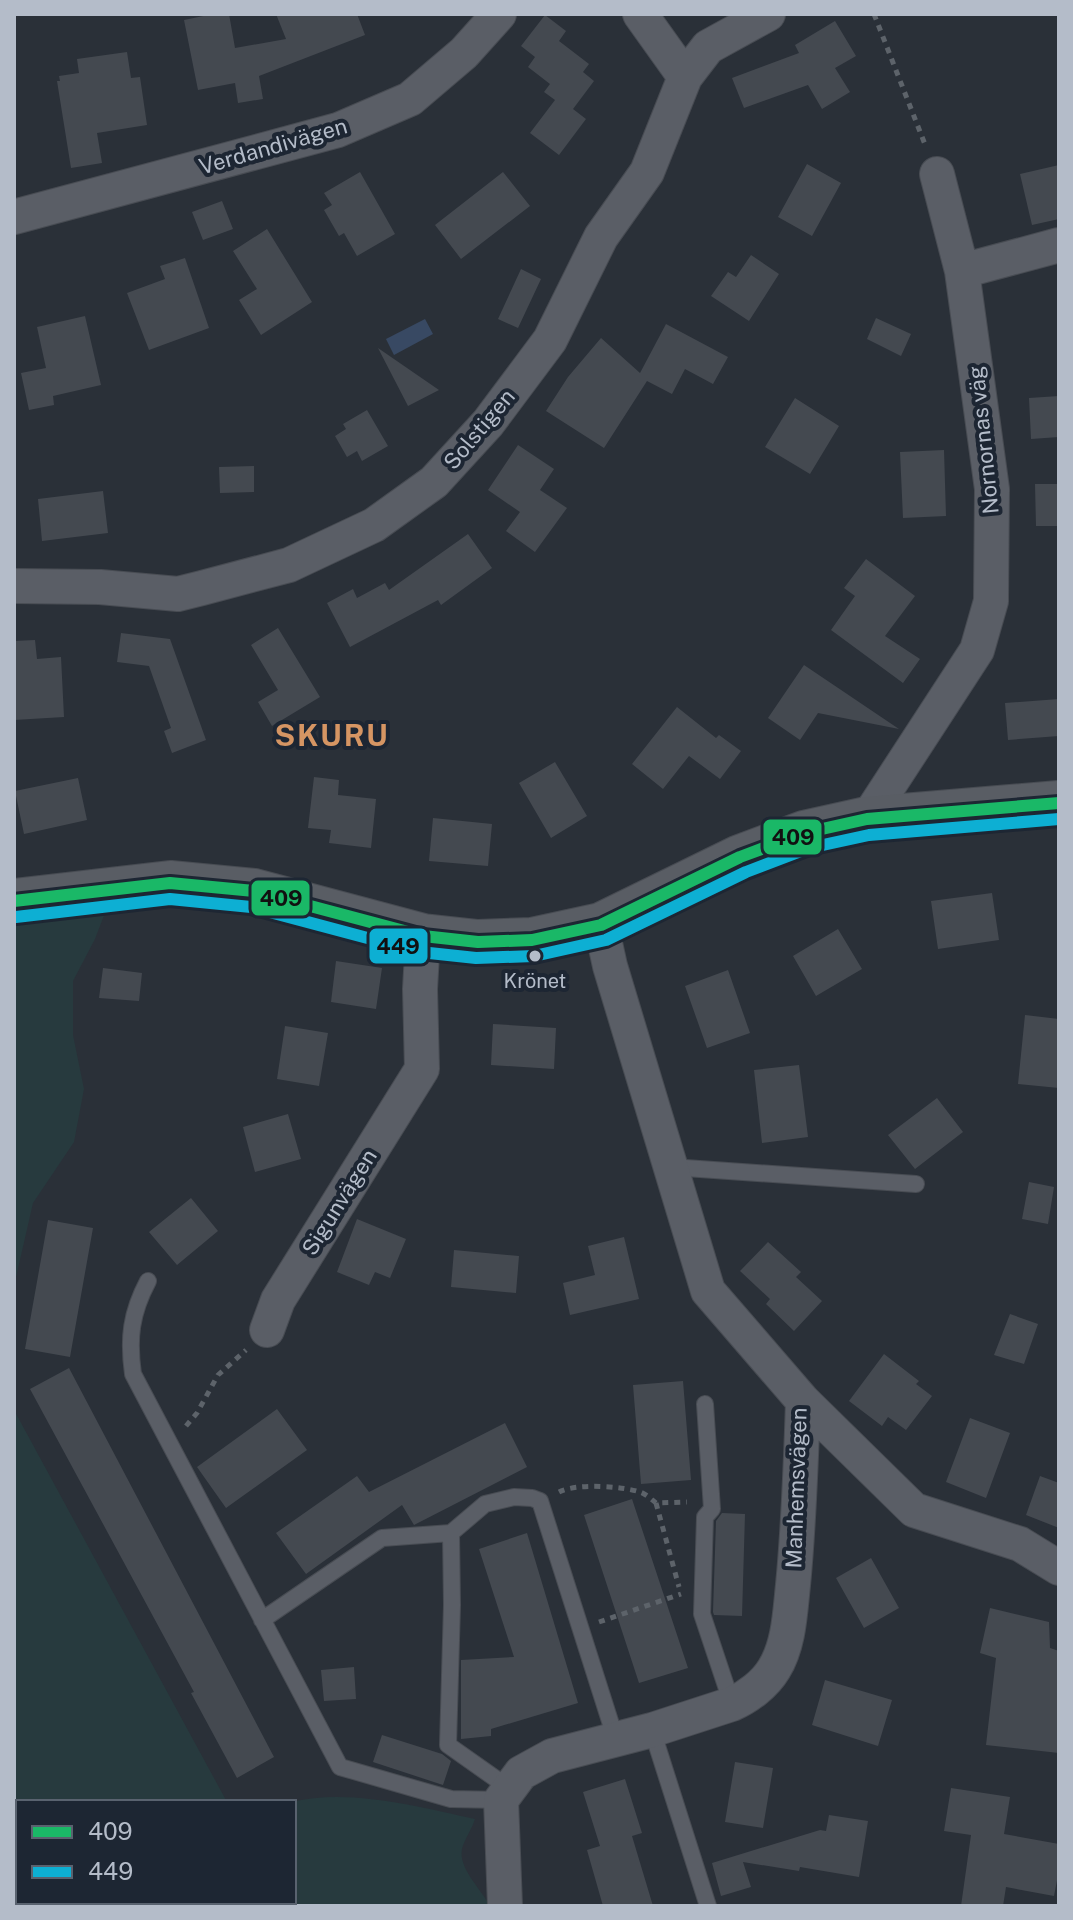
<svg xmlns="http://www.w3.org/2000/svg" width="1073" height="1920" font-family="'Public Sans',sans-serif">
<rect width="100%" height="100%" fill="#2a3038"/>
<path fill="#273a3e" d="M108 905 95 939 73 981V1035L84 1089 74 1142 33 1203 14 1286V916Z
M14 1410 227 1802H18V1902H294L292 1802C348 1788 419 1807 475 1819 472 1829 464 1840 462 1849 458 1868 481 1889 490 1906H14Z"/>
<path fill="#384963" d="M425 319 433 334 394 355 386 339Z"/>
<path fill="#444950" d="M213 14H229L235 48 286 39 276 14H357L365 35 259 76 263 99 238 103 235 83 198 90 184 20Z
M545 15 566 31 559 41 589 64 583 72 594 81 573 109 586 119 559 155 530 133 555 100 544 92 550 84 528 67 535 57 521 46Z
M835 21 856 56 835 68 850 92 822 109 808 85 744 108 732 78 799 53 795 45Z
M127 52 131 78 140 77 147 125 97 133 102 163 71 168 57 81H60L59 76 79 73 77 59Z
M807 164 841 183 812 236 778 217Z
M1059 165V219L1032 225 1020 174Z
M360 172 395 234 357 256 344 233 339 236 324 210 332 205 324 193Z
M503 172 530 206 461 259 435 225Z
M222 201 233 229 203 240 192 212Z
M267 229 312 302 261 335 239 300 257 289 233 251Z
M751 255 779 274 749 321 711 296 728 272 736 277Z
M185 258 209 328 149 350 127 293 165 279 160 266Z
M521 269 541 279 518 328 498 319Z
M85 316 101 385 53 396 54 405 29 410 21 373 46 368 37 327Z
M876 318 911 334 901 356 867 339Z
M666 324 728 357 713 384 685 369 672 394 647 381 604 448 546 411 568 377 601 338 640 373Z
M378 348 439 390 408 406Z
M1059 396V437L1031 439 1029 398Z
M795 398 839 426 810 474 765 447Z
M367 410 388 446 362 461 357 451 347 457 335 436 346 429 343 424Z
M518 445 554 469 540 490 567 508 535 552 506 531 520 512 488 490Z
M944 450 946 516 903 518 900 452Z
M254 466V492L220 493 219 467Z
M1035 484H1059V526H1036Z
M103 491 108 533 42 541 38 499Z
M468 534 492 568 441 605 438 600 350 647 327 603 353 589 357 598 385 583 389 590Z
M866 559 915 596 885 636 920 659 903 683 831 630 855 596 844 588Z
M278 628 320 697 272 726 258 702 278 690 251 645Z
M121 633 170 639 206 740 172 753 164 731 171 728 149 666 117 662Z
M35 640 37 659 61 657 64 717 14 720V641Z
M804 665 899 729 818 713 800 740 768 718Z
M1059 699V736L1008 740 1005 703Z
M677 707 716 738 719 735 741 751 720 779 689 756 663 789 632 764Z
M555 762 587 816 551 838 519 783Z
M314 777 339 780 338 795 376 799 371 848 329 843 331 830 308 828Z
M78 778 87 820 24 834 15 791Z
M433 818 492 824 488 866 429 861Z
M992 893 999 940 938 949 931 901Z
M838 929 862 969 816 996 793 956Z
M336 961 382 968 376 1009 331 1002Z
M103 968 142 973 139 1001 99 998Z
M728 970 750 1033 707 1048 685 986Z
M1025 1015 1059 1019V1088L1018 1084Z
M493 1024 556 1028 554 1069 491 1065Z
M285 1026 328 1033 319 1086 277 1079Z
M799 1065 808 1137 762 1143 754 1070Z
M937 1098 963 1132 915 1169 888 1135Z
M288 1114 301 1159 255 1172 243 1127Z
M1029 1182 1054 1187 1048 1224 1022 1219Z
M191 1198 218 1231 177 1265 149 1232Z
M357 1219 406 1239 390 1278 375 1272 369 1285 337 1272Z
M48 1220 93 1228 70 1357 25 1349Z
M624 1237 639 1299 570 1315 563 1283 595 1275 588 1246Z
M768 1242 801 1272 796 1277 822 1301 794 1331 766 1304 770 1299 740 1271Z
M454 1250 519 1256 516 1293 451 1287Z
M1010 1314 1038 1324 1024 1364 994 1355Z
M884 1354 919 1381 916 1384 932 1396 906 1430 888 1417 882 1426 849 1401Z
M69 1368 274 1757 237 1778 191 1693 194 1692 30 1389Z
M683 1381 691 1480 641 1484 633 1385Z
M277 1409 307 1450 226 1508 197 1467Z
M970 1418 1010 1433 986 1498 946 1482Z
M505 1423 527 1467 414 1525 402 1505 306 1574 276 1533 357 1476 369 1492Z
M1040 1476 1059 1483V1528L1026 1515Z
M632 1499 688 1668 639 1683 584 1515Z
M722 1513 745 1514 742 1616 714 1615 713 1612 716 1521Z
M527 1533 578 1703 491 1729V1736L461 1739V1660L514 1657 479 1549Z
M871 1558 899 1608 864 1628 836 1578Z
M990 1608 1049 1622 1050 1648 1059 1651V1753L986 1745 996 1658 980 1653Z
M354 1667 356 1699 324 1701 321 1670Z
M825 1680 892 1700 878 1746 812 1725Z
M382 1735 442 1754 451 1761 443 1785 373 1762Z
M735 1762 773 1768 763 1828 725 1822Z
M625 1779 642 1833 632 1836 653 1906H603L587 1850 600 1846 583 1792Z
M951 1788 1010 1797 1004 1834 1059 1844V1870L1054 1896 1006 1887 1003 1906H961L971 1835 944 1831Z
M829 1815 868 1821 859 1877 800 1867 799 1871 743 1862 751 1887 721 1896 712 1863 820 1830 826 1831Z"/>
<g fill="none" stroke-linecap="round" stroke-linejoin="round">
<defs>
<path id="lane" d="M671 1167 916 1184
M148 1281C131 1313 128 1338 133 1374L340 1767 451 1799 501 1800
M705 1404 712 1509 705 1517 702 1614 732 1704
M451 1533 452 1605 448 1745 509 1788
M262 1620 382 1538 451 1533 485 1504 514 1497 532 1498 540 1501 616 1740
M652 1730 708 1906"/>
<path id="street" d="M640 14 685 77
M14 217 338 130 410 99 464 53 499 14
M962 271 1059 245
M14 586 100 587 178 594 202 588 289 565 374 525 434 482 488 423 550 340 601 237 647 172 685 77 708 47 768 14
M867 819 977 650 991 601 992 489 962 271 937 174
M267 1330 278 1300 422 1069 420 989 423 936
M803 1401 914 1510 1020 1544 1059 1568
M505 1906 501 1800 521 1773 552 1756 652 1730 732 1704C748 1697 765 1684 774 1669 789 1645 790 1613 793 1585 799 1524 801 1463 803 1401L708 1291 610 966 601 925"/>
<path id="secondary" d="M14 901 170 883 254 891 423 936 478 942 532 940 601 925 740 857 804 833 867 819 1059 803"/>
</defs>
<use href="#lane" stroke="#484c53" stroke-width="18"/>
<use href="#street" stroke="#484c53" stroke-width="36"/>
<use href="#secondary" stroke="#484c53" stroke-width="46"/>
<path stroke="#5d636a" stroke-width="5" stroke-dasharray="6 6" stroke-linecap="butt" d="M874 14 926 147
M186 1426 197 1413 218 1375 246 1350
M559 1492C576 1483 621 1486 640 1492 646 1494 651 1499 656 1503L687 1502
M656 1503 679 1587
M599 1622 681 1594"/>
<use href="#lane" stroke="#5a5e66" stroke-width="16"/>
<use href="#street" stroke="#5a5e66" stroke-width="34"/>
<use href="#secondary" stroke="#595d64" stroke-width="44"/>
<defs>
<path id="bus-1" d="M14 901 170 883 254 891 423 936 478 942 532 940 601 925 740 857 804 833 867 819 1059 803"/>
<path id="bus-2" d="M16 917 170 899 251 907 420 952 476 958 534 956 606 940 746 872 809 848 869 835 1059 819"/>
</defs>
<use href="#bus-1" stroke="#1d2633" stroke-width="18"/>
<use href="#bus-2" stroke="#1d2633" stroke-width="18"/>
<use href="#bus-1" stroke="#1ab867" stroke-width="12"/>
<use href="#bus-2" stroke="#0dafd3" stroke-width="12"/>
</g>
<circle fill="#b4bcc9" stroke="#1d2633" stroke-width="3" cx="535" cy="956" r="7"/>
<g text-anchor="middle" stroke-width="8" stroke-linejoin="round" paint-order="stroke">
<g font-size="20" fill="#b4bcc9" stroke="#1d2633">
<text x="535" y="988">Krönet</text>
</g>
<g font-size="22" fill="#b4bcc9" stroke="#1d2633">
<text transform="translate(273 146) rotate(-16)" y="8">Verdandivägen</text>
<text transform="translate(479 429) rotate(-50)" y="8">Solstigen</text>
<text transform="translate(983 440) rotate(-96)" y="8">Nornornas väg</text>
<text transform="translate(339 1202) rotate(-58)" y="8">Sigunvägen</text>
<text transform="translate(796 1488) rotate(-88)" y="8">Manhemsvägen</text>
</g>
<g font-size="30" font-weight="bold" letter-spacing="2" fill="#d59563" stroke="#1d2633">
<text x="332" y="746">SKURU</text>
</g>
</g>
<g stroke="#1d2633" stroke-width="3">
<rect x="762" y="818" width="61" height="38" rx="8" fill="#1ab867"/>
<rect x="250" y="879" width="61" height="38" rx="8" fill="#1ab867"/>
<rect x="368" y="927" width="61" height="38" rx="8" fill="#0dafd3"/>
</g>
<g font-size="22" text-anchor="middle" font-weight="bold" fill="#111">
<text x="793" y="845">409</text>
<text x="281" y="906">409</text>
<text x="398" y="954">449</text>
</g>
<rect width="1073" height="1920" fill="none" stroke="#b4bcc9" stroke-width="32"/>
<rect x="16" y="1800" width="280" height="104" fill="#1d2633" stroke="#59626f" stroke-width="2"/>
<rect x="32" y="1826" width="40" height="12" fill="#1ab867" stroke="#59626f" stroke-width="2"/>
<text x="88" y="1840" font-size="24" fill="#b4bcc9">409</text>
<rect x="32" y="1866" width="40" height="12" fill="#0dafd3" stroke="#59626f" stroke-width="2"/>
<text x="88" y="1880" font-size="24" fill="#b4bcc9">449</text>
</svg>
